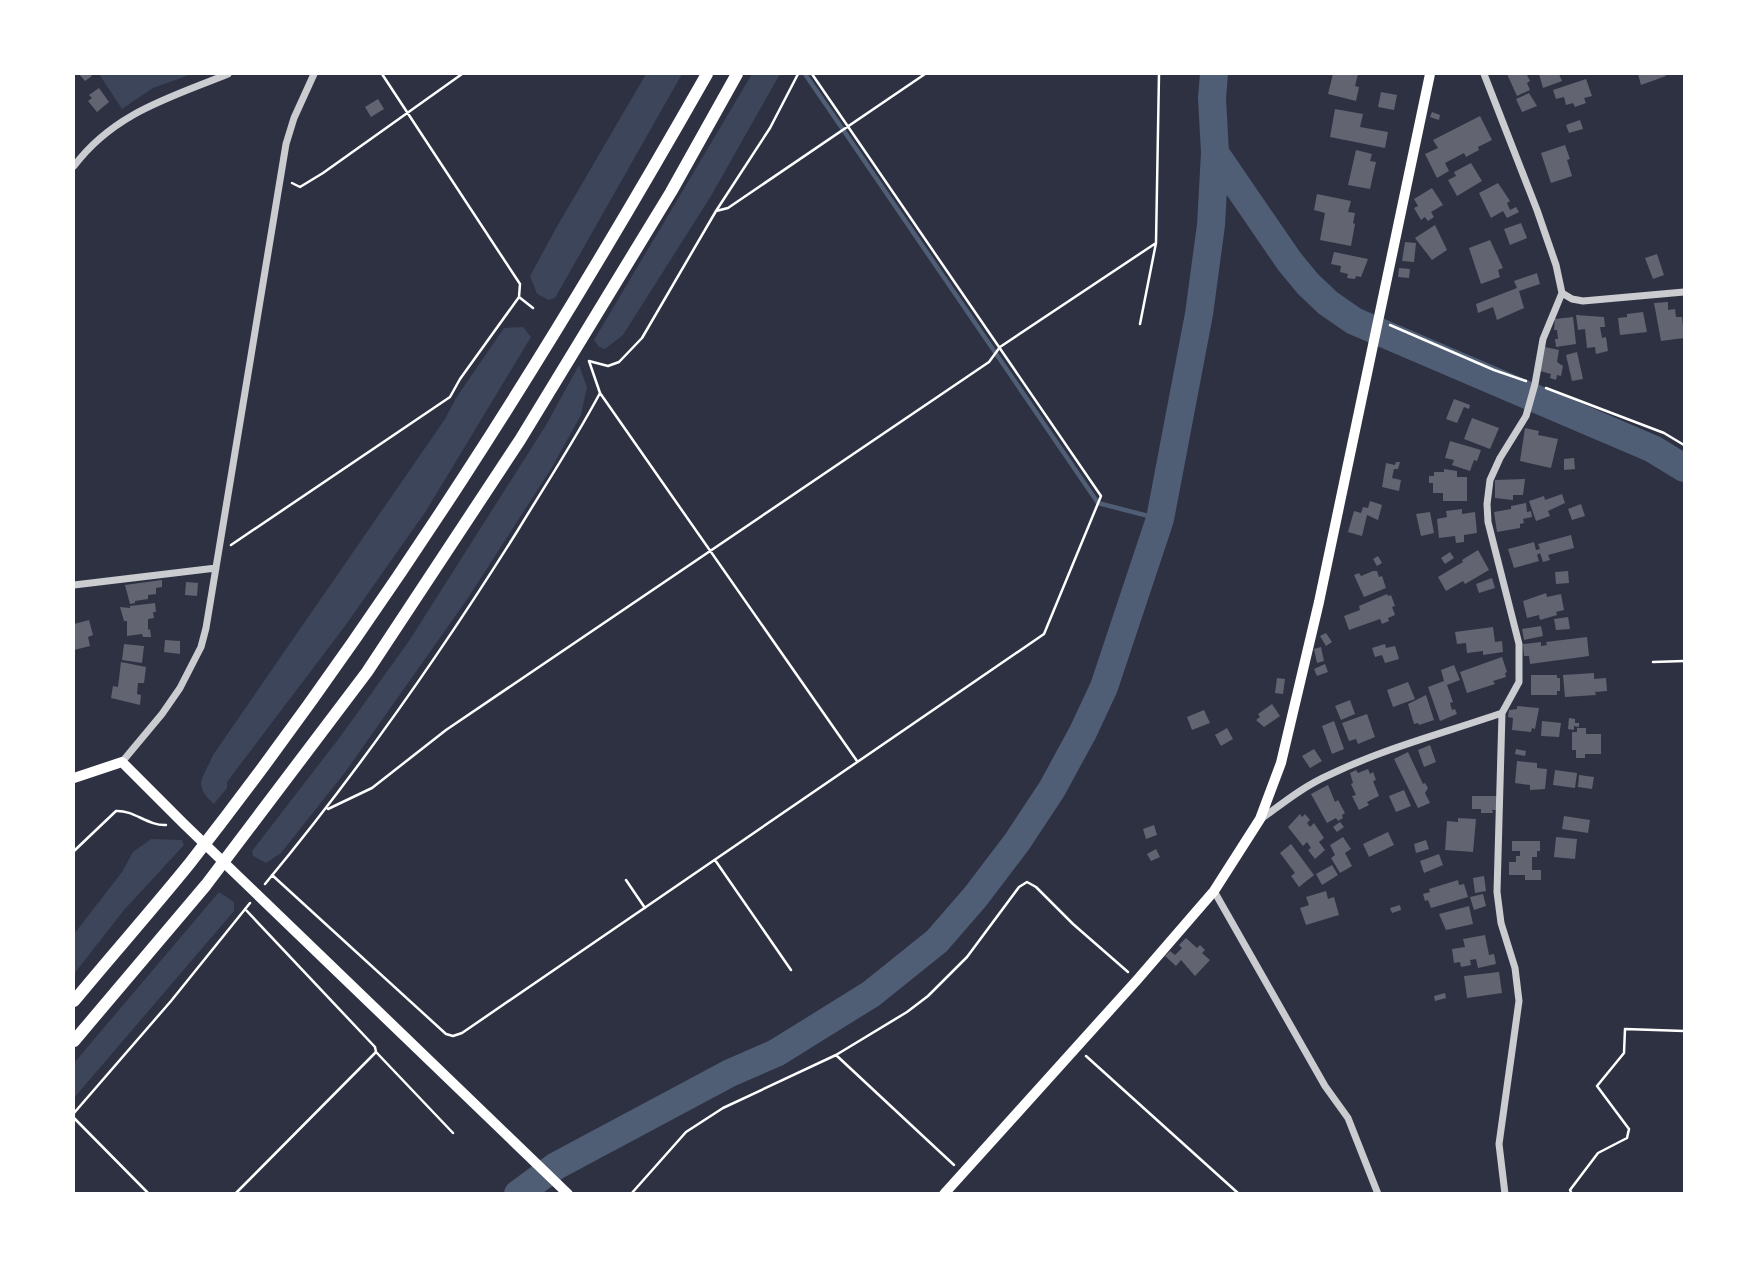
<svg xmlns="http://www.w3.org/2000/svg" width="1758" height="1267" font-family="'Noto Serif',serif">
<rect width="100%" height="100%" fill="#2d3142"/>
<path fill="#3c4559" d="M99 74H192L153 88 122 109Z
M646 74H682L555 298 549 300 537 294 530 276 555 230Z
M752 74H780L711 196 623 335 605 349 599 347 594 340Z
M523 327 531 337 426 511 345 626 227 782V788L214 804C192 784 203 779 213 755L445 419 456 398 504 328Z
M579 365 587 387 581 415 551 469 468 598 346 771 281 853 266 863 253 856 252 851 340 737 409 641 546 425Z
M151 839 182 840 184 845 124 910 74 974V934L122 872 133 852Z
M219 892 234 902V911L74 1098V1063Z"/>
<g fill="none" stroke-linecap="round" stroke-linejoin="round">
<path stroke="#4f5d75" stroke-width="4.5" d="M805 74 1098 503 1160 519"/>
<path stroke="#4f5d75" stroke-width="28" d="M1215 153 1289 261 1308 284 1328 303 1354 321 1653 449 1684 468
M518 1194 556 1166 730 1073 776 1053 871 994 937 941 976 896 1017 842 1052 789 1083 732 1104 687 1160 519 1199 314 1211 225 1215 153 1212 98 1214 74"/>
</g>
<path fill="#626471" d="M79 74H90L92 76 85 81Z
M1333 74H1358L1355 86 1359 87 1356 101 1328 94Z
M1507 74 1527 75 1530 81 1527 83 1530 90 1517 96Z
M1539 74H1559L1562 81 1543 88Z
M1638 74H1665L1666 76 1641 85Z
M1586 79 1592 96 1584 98 1586 103 1575 107 1573 103 1566 105 1564 97 1556 99 1553 90Z
M99 88 109 102 97 112 88 101 92 98 89 95Z
M1381 92 1397 95 1394 110 1378 107Z
M1529 93 1537 106 1522 112 1516 99Z
M378 99 384 109 371 117 365 107Z
M1335 109 1363 114 1360 127 1388 132 1385 148 1330 137Z
M1432 112 1440 115 1439 120 1430 117Z
M1480 116 1492 140 1478 147 1479 150 1466 157 1464 153 1445 163 1449 171 1437 178 1425 154 1438 148 1433 140Z
M1580 120 1583 129 1569 133 1566 125Z
M1565 145 1570 159 1567 160 1572 176 1551 183 1541 153Z
M1356 150 1372 154 1370 161 1376 162 1370 189 1348 185Z
M1471 163 1482 181 1457 196 1448 180 1456 176 1454 172Z
M1498 183 1510 201 1507 203 1510 210 1516 207 1519 212 1507 218 1503 211 1491 218 1479 193Z
M1432 188 1443 205 1431 212 1434 217 1428 221 1425 217 1421 220 1414 208 1418 206 1414 199Z
M1317 194 1351 201 1348 212 1355 213 1353 223 1355 224 1351 246 1320 240 1325 213 1314 210Z
M1521 223 1527 238 1510 245 1504 229Z
M1435 225 1447 250 1432 260 1415 238Z
M1490 240 1503 268 1498 270 1500 277 1481 284 1469 248Z
M1405 242 1416 243 1414 262 1402 261Z
M1334 252 1368 259 1361 277 1356 276 1355 279 1347 278 1348 274 1340 272 1341 266 1331 264Z
M1657 254 1664 275 1653 279 1645 258Z
M1399 268 1410 269 1409 278 1398 277Z
M1537 273 1540 284 1519 291 1524 308 1497 320 1493 307 1478 313 1476 304 1517 288 1514 281Z
M1668 302V310L1675 309 1676 317H1682L1684 338 1661 341 1654 303Z
M1643 312 1647 332 1620 335 1618 318 1627 317V314Z
M1576 315 1604 317 1605 327H1600L1602 338 1606 337 1608 351 1596 354 1595 347 1587 348 1585 329 1578 330Z
M1573 317 1576 344 1556 347 1555 339H1558L1557 330H1554L1555 319Z
M1545 347 1559 350 1557 362 1563 366 1561 376 1557 375 1556 380 1550 378 1551 374 1540 371Z
M1577 352 1583 379 1572 381 1566 355Z
M1454 399 1470 405 1469 409 1464 407 1457 423 1446 419Z
M1472 418 1499 428 1490 449 1464 439Z
M1525 428 1539 431 1538 435 1558 439 1551 468 1520 461Z
M1450 441 1481 450 1477 461 1474 460 1470 471 1452 465 1454 460 1445 458Z
M1574 458 1575 469 1564 470V459Z
M1396 462H1400L1398 469H1394L1392 478 1401 480 1399 491 1382 487 1386 463 1395 465Z
M1444 469 1457 471V477H1467V501H1443V493H1433V483H1429V476H1434V472H1444Z
M1525 479 1523 495H1513V500L1495 498V480Z
M1562 494 1565 503 1548 511 1550 516 1536 521 1529 501 1544 496 1545 500Z
M1370 501 1382 505 1378 520 1367 515 1362 536 1348 532 1354 511 1361 513 1363 507 1368 508Z
M1526 503 1527 512 1531 511 1532 517 1523 519 1524 523 1520 524V528L1497 532 1494 512 1511 509V506Z
M1581 504 1585 516 1572 520 1568 509Z
M1462 509V514L1475 512 1477 533 1464 535V542L1456 543 1455 536 1439 538 1437 519 1447 517 1446 511Z
M1430 512 1434 533 1421 536 1416 514Z
M1571 535 1574 548 1548 555 1550 560 1543 562 1540 553 1537 555 1539 561 1514 568 1508 549 1534 542 1536 550 1540 549 1538 544Z
M1478 550 1489 570 1465 584 1463 581 1446 591 1438 577 1463 562 1462 560Z
M1450 552 1454 558 1445 564 1441 558Z
M1378 556 1382 563 1377 566 1373 559Z
M1373 571H1377L1379 577 1382 576 1386 588 1364 597 1354 575 1359 573 1361 576Z
M1568 571 1569 583 1556 584 1555 572Z
M1492 578 1495 588 1479 593 1476 584Z
M162 580V587L156 588V594L148 595V599L135 601V603L130 604 125 585Z
M186 582 198 583 197 596 185 595Z
M1546 593 1547 597 1561 594 1564 610 1556 612 1557 615 1540 620 1539 615 1527 618 1523 601Z
M1387 594 1388 596 1391 595 1395 606 1392 607 1395 615 1388 618 1389 621 1382 624 1380 619 1349 630 1344 616 1360 610 1359 606Z
M155 603 156 612H153L154 618 148 619V630L150 629 151 637H143L142 634 127 636V621H124L120 607 130 608V606Z
M1568 617 1570 629 1556 630 1554 619Z
M89 620 93 635 88 637 90 646 74 650V624Z
M1541 626 1543 636 1524 640 1522 629Z
M1493 627 1495 642 1502 641 1503 652 1483 655V651L1467 653 1466 643 1457 644 1455 632Z
M1326 633 1332 642 1326 646 1320 636Z
M1587 637 1589 656 1530 664 1529 656H1524L1523 644 1541 642V646L1547 645 1546 642Z
M165 640 180 641V654L164 652Z
M124 644 144 646 142 663 122 660Z
M1385 644 1386 648 1395 646 1399 659 1385 663 1382 655 1375 657 1372 648Z
M1321 647 1324 661 1317 663 1314 649Z
M1502 657 1507 672 1505 673 1506 677 1493 681 1495 684 1467 693 1460 672Z
M121 662 146 667 144 683H138L137 694 141 695 140 705 111 698 113 686 118 687Z
M1325 664 1328 672 1317 676 1314 669Z
M1454 665 1460 680 1447 685 1453 702 1450 703 1452 710 1455 709 1457 714 1440 721 1428 687 1444 681 1441 670Z
M1594 673V679L1606 678 1607 691 1595 692 1596 695 1565 697 1563 675Z
M1531 675H1557V678H1560V691H1557V695H1531Z
M1277 678 1285 679 1283 694 1275 693Z
M1408 682 1415 699 1393 707 1387 690Z
M1426 695 1434 720 1419 725 1418 723 1414 724 1408 704Z
M1350 700 1355 714 1341 720 1335 706Z
M1272 704 1280 716 1264 727 1256 720 1260 717 1258 714Z
M1517 706 1539 708 1535 729 1532 728 1531 732 1512 730 1513 718 1508 717 1509 710 1517 709Z
M1204 710 1210 723 1192 730 1187 717Z
M1367 714 1375 737 1358 744 1356 739 1349 741 1342 723Z
M1569 718 1575 719V723H1579V727L1574 726V730L1568 729Z
M1334 721 1344 749 1332 754 1322 726Z
M1542 721 1561 723 1559 737 1541 736Z
M1227 728 1233 739 1221 746 1215 735Z
M1577 728H1586V734H1601V754H1585V758H1576V750H1572V732H1577Z
M1430 745 1436 762 1424 767 1418 750Z
M1314 749 1322 761 1310 768 1302 756Z
M1516 749 1526 751 1525 756 1515 754Z
M1408 752 1423 784 1425 783 1428 788 1425 793 1430 803 1418 808 1394 759Z
M1517 761 1537 763V768L1547 769 1545 789 1530 790V785L1515 783Z
M1368 769 1370 774 1373 772 1376 780 1373 781 1379 796 1367 802 1369 805 1359 810 1352 796 1356 795 1351 784 1353 783 1350 773 1356 770 1358 773Z
M1555 770 1577 773 1575 788 1553 785Z
M1579 775 1594 777 1592 789 1578 787Z
M1328 785 1335 802 1338 800 1345 813 1342 815 1343 818 1338 821 1336 818 1327 823 1311 794Z
M1404 790 1411 806 1396 812 1389 796Z
M1472 796H1498V810H1492L1493 813H1481V809H1472Z
M1300 814 1302 817 1305 814 1310 820 1307 823 1310 827 1314 823 1324 838 1319 842 1325 850 1315 859 1308 850 1311 848 1307 842 1303 846 1288 827Z
M1564 816 1590 820 1588 833 1562 829Z
M1458 818 1476 819 1473 852 1445 850 1447 821 1458 822Z
M1340 822 1344 827 1337 832 1333 827Z
M1154 825 1157 835 1146 839 1143 829Z
M1388 832 1394 845 1369 857 1363 844Z
M1343 837 1351 849 1345 853 1352 866 1340 873 1331 858 1335 855 1330 845Z
M1556 837 1577 839 1575 859 1554 857Z
M1426 840 1429 849 1416 853 1414 844Z
M1512 841H1540V851H1537V857H1532V870H1541V880H1525V875H1509V862H1516V856H1520V851H1512Z
M1291 844 1314 875 1299 887 1291 876 1295 873 1280 853Z
M1156 849 1160 857 1151 861 1147 854Z
M1439 854 1443 865 1424 873 1420 861Z
M1332 865 1338 875 1322 885 1316 874Z
M1484 876 1486 891 1475 893 1473 878Z
M1458 880 1459 885 1464 884 1468 897 1431 908 1428 900 1425 901 1423 894 1430 892 1429 889Z
M1326 891 1328 899 1334 897 1339 915 1306 925 1300 908 1309 905 1306 897Z
M1483 894 1486 906 1474 910 1470 897Z
M1400 905 1401 910 1392 913 1390 908Z
M1469 906 1473 924 1446 930 1439 914Z
M1485 935 1489 955 1494 954 1496 964 1478 968 1476 959 1470 960 1471 965 1461 967 1460 962 1454 963 1452 949 1465 947 1463 939Z
M1186 938 1197 948 1200 945 1205 950 1202 953 1210 960 1195 976 1181 960 1176 966 1165 956 1170 951 1175 955 1182 948 1179 945Z
M1499 972 1502 993 1467 998 1464 976Z
M1445 993 1446 998 1435 1001 1434 996Z"/>
<g fill="none" stroke-linecap="round" stroke-linejoin="round">
<path stroke="#fff" stroke-width="2.5" d="M292 183 300 187 323 173 462 74
M716 211 728 208 925 74
M519 297 533 308
M1140 324 1156 243 1159 74
M1390 325 1494 370 1526 381
M1546 388 1664 433 1684 445
M600 393 857 761
M231 545 450 397 460 379 519 297 520 284 382 74
M1653 662 1684 661
M328 809 372 788 446 730 989 362 1000 347 1156 243
M74 851 116 811C134 810 148 826 166 825
M715 860 791 970
M272 875 446 1034 453 1036 462 1033 1044 634 1101 496 812 74
M626 880 645 908
M265 884C358 772 441 653 518 530 546 484 575 440 600 393L589 361 608 366 619 362 642 338 716 211 770 128 798 74
M376 1052 453 1133
M836 1055 954 1165
M1086 1056 1239 1194
M74 1113 171 1001 250 903
M74 1118 149 1194
M235 1194 376 1052 375 1047 245 909
M631 1194 686 1132 723 1108 836 1055 907 1012 928 996 967 957 1019 887 1027 882 1036 887 1073 924 1128 972
M1572 1194 1570 1190 1598 1153 1627 1138 1629 1129 1597 1086 1624 1053 1625 1029 1684 1031"/>
<path stroke="#caccd0" stroke-width="7" d="M1484 74 1537 210 1556 265 1562 293 1543 339 1535 384 1526 416 1500 458 1490 480 1487 504 1488 522 1519 644V682L1502 713 1497 892 1501 923 1515 968 1519 1001 1499 1144 1505 1194
M74 166C114 113 169 98 228 74
M1562 293 1572 299 1583 301 1684 292
M74 585 216 568
M122 762 162 714 180 688 201 647 206 628 286 144 294 118 314 74
M1261 819C1283 803 1304 786 1329 775 1385 748 1444 733 1502 713
M1214 891 1325 1086 1348 1118 1378 1194"/>
<path stroke="#fff" stroke-width="10" d="M944 1194 1137 980 1214 891 1260 819 1281 763 1319 602 1430 74"/>
<path stroke="#fff" stroke-width="10" d="M74 778 122 762 184 824 568 1194"/>
<path stroke="#fff" stroke-width="12" d="M74 1001C112 955 152 910 190 863 384 615 552 347 707 74
M74 1041 206 885 367 672 520 440 671 192 737 74"/>
</g>
<rect width="1758" height="1267" fill="none" stroke="#ffffff" stroke-width="150"/>
</svg>
